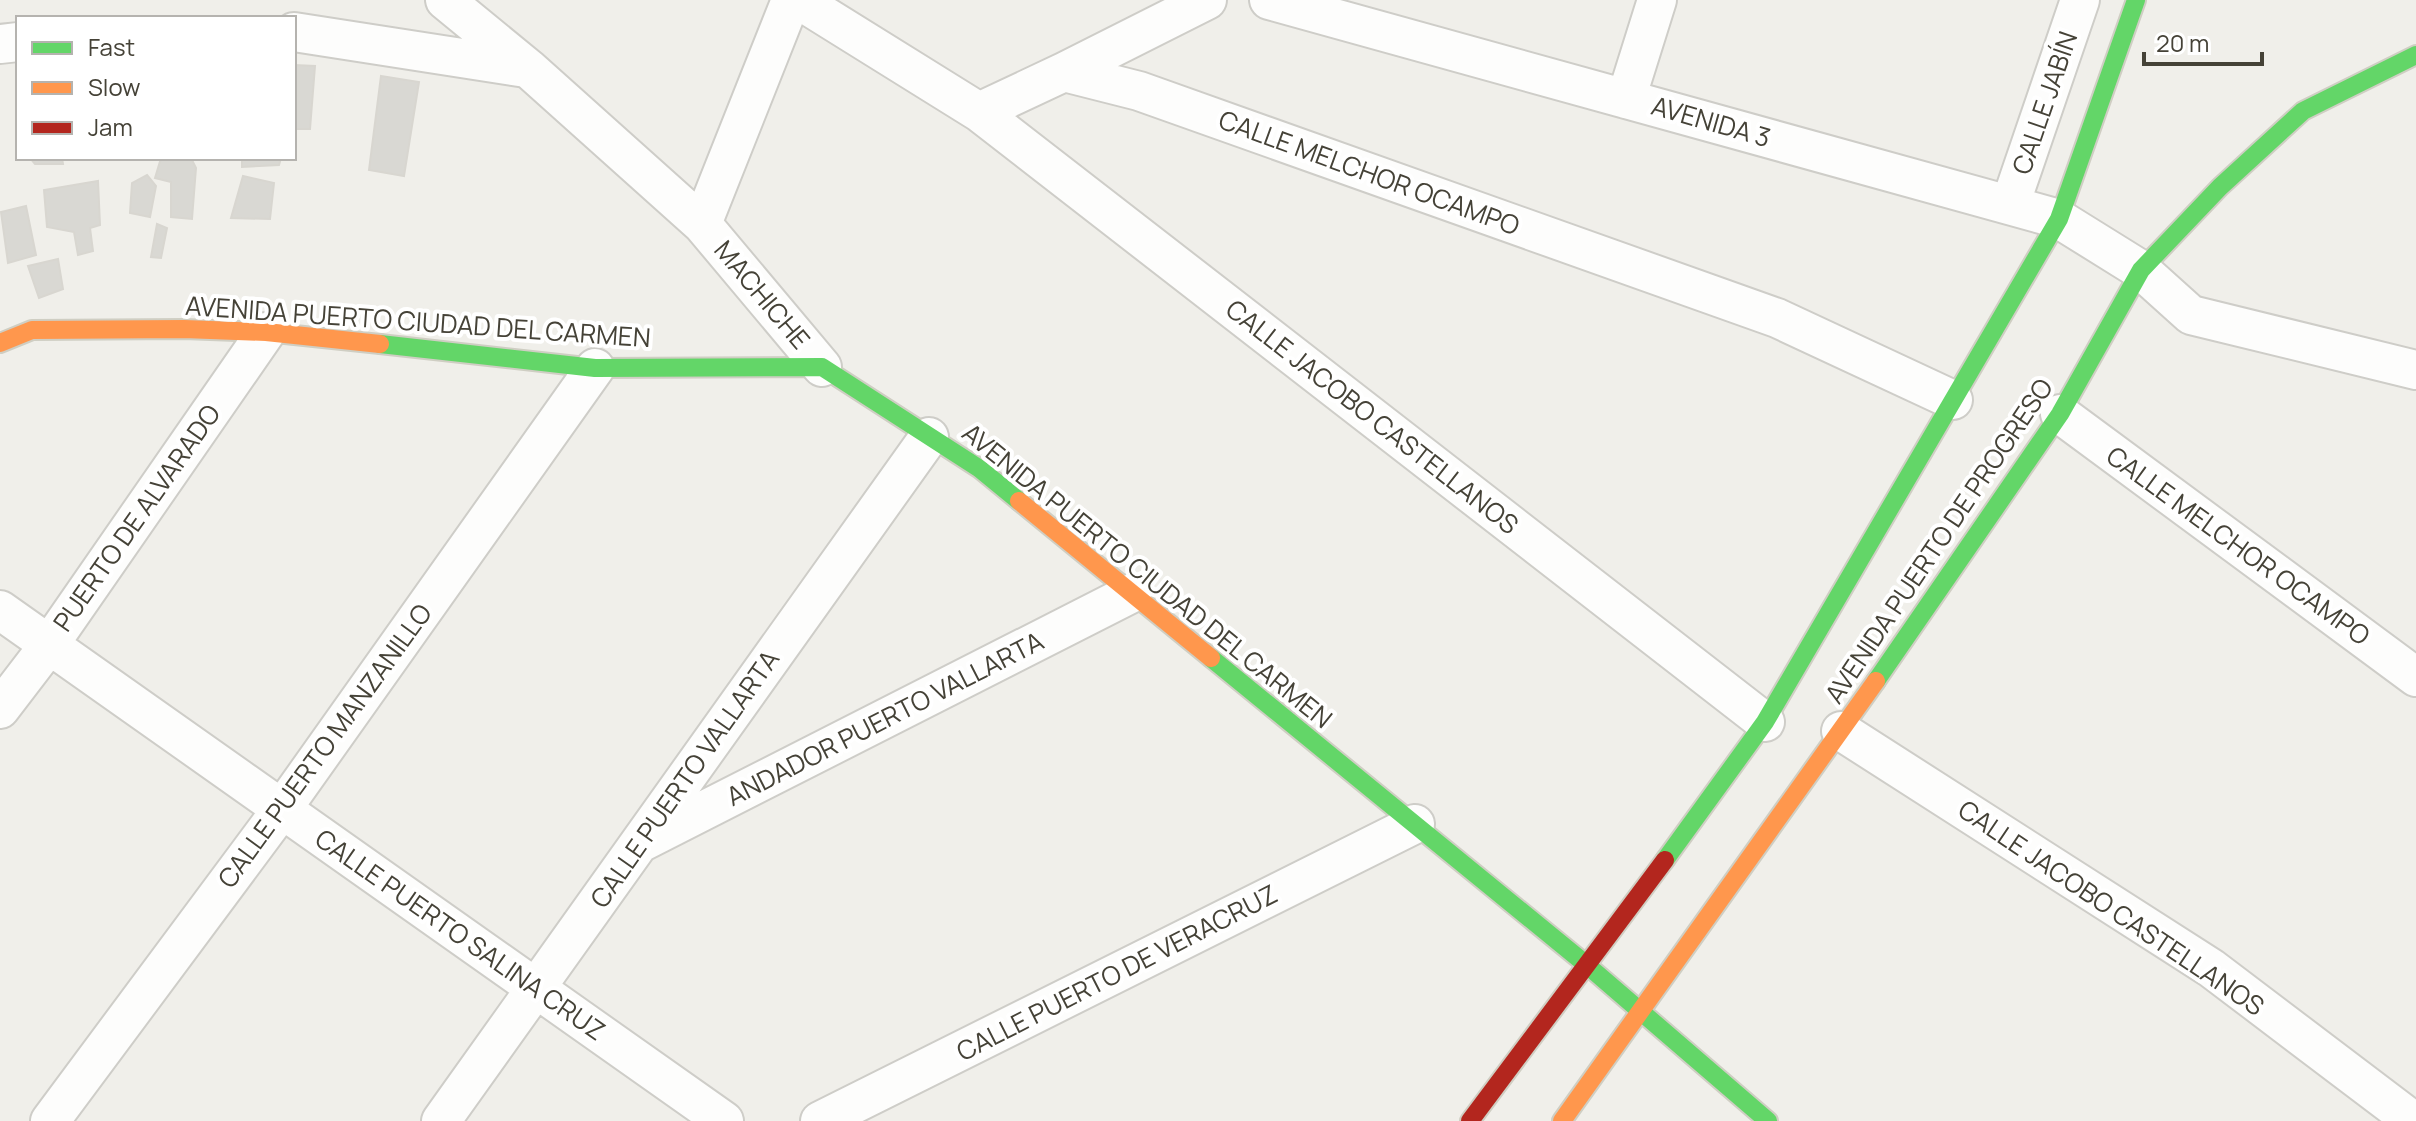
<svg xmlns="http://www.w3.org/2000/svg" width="2416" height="1121" font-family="Manrope,sans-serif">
<rect width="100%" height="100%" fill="#f0efea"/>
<path fill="#d9d8d3" stroke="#d8d6d0" stroke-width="2" d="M294 65 315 66 310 129H294Z
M381 76 419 82 404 176 369 170Z
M30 158H62L63 164H35Z
M161 158H191L196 168 192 219 171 217V182L155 178Z
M242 158H281L279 165 242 167Z
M147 175 156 186 150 217 130 213 132 183Z
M243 176 274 183 270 219 231 218Z
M98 181 100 225 90 228 93 251 78 255 74 232 47 227 44 190Z
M26 206 36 255 8 263 1 212Z
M157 224 167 228 161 258 151 257Z
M58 259 63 289 39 298 28 266Z"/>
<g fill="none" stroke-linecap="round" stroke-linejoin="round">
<defs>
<path id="street" d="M445 0 529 69 702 224 822 367
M799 0 979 112 1765 722
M1269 0 2059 219 2141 270 2191 315 2416 370
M294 32 526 68
M0 44 18 42
M1064 72 1207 0
M1626 99 1657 0
M979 112 1064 72 1139 91 1777 318 1953 400
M2010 205 2080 0
M702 224 791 0
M2060 414 2416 677
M0 610 724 1121
M0 709 49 645 266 332
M1841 731 2211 968 2413 1121
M642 842 1132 593
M50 1121 282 809 595 368
M441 1121 929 437
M820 1121 1415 824"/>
<path id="fast" d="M380 344 595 368 822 367 980 469 1019 501
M1211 658 1588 966 1768 1121
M1876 681 2060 414 2141 270 2220 187 2303 111 2416 55
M1665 860 1765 722 2059 219 2136 0"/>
<path id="slow" d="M0 343 32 330 184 329 266 332 380 344
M1019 501 1211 658
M1562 1121 1876 681"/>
<path id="jam" d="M1470 1121 1665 860"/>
</defs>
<use href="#street" stroke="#cecdc8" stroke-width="42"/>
<use href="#fast" stroke="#cfcec3" stroke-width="22"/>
<use href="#slow" stroke="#cfcec3" stroke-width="22"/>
<use href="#jam" stroke="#cfcec3" stroke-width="22"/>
<use href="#street" stroke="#fdfdfc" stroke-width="38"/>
<use href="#fast" stroke="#63d668" stroke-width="18"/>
<use href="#slow" stroke="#ff974d" stroke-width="18"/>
<use href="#jam" stroke="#b3261e" stroke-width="18"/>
</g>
<g text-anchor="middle" stroke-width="8" stroke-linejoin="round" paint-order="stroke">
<g font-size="26" fill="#454237" stroke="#fff">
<text transform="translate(2045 103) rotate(-71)" y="9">CALLE JABÍN</text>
<text transform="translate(1711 122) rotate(16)" y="9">AVENIDA 3</text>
<text transform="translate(1369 173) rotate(20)" y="9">CALLE MELCHOR OCAMPO</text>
<text transform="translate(762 295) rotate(50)" y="9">MACHICHE</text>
<text transform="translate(418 322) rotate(4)" y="9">AVENIDA PUERTO CIUDAD DEL CARMEN</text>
<text transform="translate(1372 417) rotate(38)" y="9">CALLE JACOBO CASTELLANOS</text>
<text transform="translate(137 518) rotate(-55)" y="9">PUERTO DE ALVARADO</text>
<text transform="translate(1939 541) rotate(-56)" y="9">AVENIDA PUERTO DE PROGRESO</text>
<text transform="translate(2238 546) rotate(36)" y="9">CALLE MELCHOR OCAMPO</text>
<text transform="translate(1147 576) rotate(39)" y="9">AVENIDA PUERTO CIUDAD DEL CARMEN</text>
<text transform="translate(885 719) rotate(-27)" y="9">ANDADOR PUERTO VALLARTA</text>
<text transform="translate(325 746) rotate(-54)" y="9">CALLE PUERTO MANZANILLO</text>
<text transform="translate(685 779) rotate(-55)" y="9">CALLE PUERTO VALLARTA</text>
<text transform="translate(2111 908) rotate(34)" y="9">CALLE JACOBO CASTELLANOS</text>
<text transform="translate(460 935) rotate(35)" y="9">CALLE PUERTO SALINA CRUZ</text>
<text transform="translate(1117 973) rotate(-27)" y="9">CALLE PUERTO DE VERACRUZ</text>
</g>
</g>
<rect x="16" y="16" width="280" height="144" fill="#ffffff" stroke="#b5b3af" stroke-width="2"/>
<rect x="32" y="42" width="40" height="12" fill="#63d668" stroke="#b5b3af" stroke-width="2"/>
<text x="88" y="56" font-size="24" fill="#454237">Fast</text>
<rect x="32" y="82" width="40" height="12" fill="#ff974d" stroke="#b5b3af" stroke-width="2"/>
<text x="88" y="96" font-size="24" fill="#454237">Slow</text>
<rect x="32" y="122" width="40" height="12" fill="#b3261e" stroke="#b5b3af" stroke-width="2"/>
<text x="88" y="136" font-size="24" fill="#454237">Jam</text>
<path d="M2144 52v12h118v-12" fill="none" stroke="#454237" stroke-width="4"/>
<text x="2156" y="52" font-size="24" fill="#454237" stroke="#ffffff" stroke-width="6" paint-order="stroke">20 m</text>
</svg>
